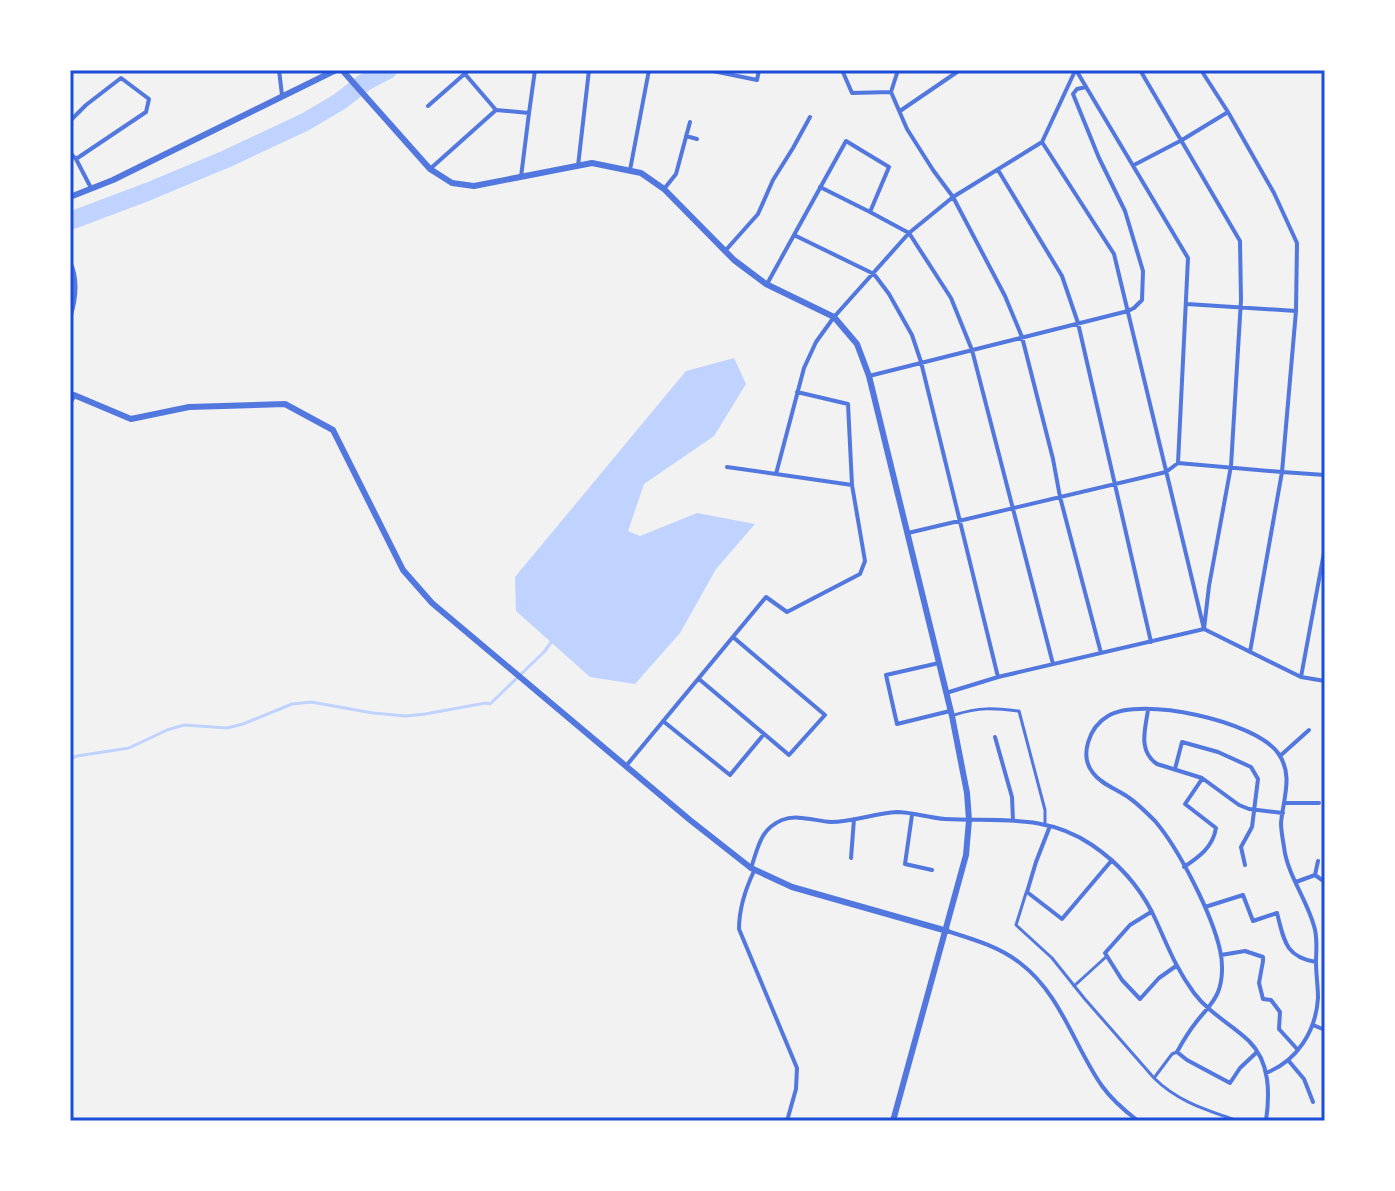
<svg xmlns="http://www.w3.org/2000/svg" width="1395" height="1191" font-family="Quicksand,sans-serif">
<rect width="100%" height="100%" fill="#f2f2f2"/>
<path fill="#bfd3fe" d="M734 358 746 384 714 436 644 484 628 531 640 536 697 513 755 524 716 569 680 633 635 684 590 677 516 611 515 577 686 371Z"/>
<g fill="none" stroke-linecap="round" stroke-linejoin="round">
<path stroke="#bfd3fe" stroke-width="3" d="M70 759 77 756 129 748 167 730 184 725 227 728 243 724 292 704 311 702 373 713 406 716 425 714 486 703 490 704 544 652 552 641"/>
<path stroke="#bfd3fe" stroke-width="18" d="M70 221 147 192 226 159 305 122 339 102 365 82 388 70"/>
<path stroke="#5277de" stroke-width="3" d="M954 715C980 707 993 708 1019 711L1045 810V825
M1026 893 1016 925 1052 958 1084 998 1154 1078C1178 1102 1207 1110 1238 1121
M1074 986 1107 956
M1154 1078 1172 1054 1177 1052"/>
<path stroke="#5277de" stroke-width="4" d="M279 70 282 95
M708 70 757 80 759 70
M842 70 852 93 891 92
M898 70 891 92 907 129 933 170 953 197 1005 296 1022 337 1053 459 1060 497 1101 653
M1076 70 1188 258 1178 463
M1140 70 1240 241 1241 300 1231 466 1209 586 1204 629 1301 677 1325 681
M465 74 496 110
M428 106 469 70
M900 111 960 70
M529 113 535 70
M70 121 86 105 121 78 149 99 146 112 76 159
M686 136 697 139
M70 153 76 159 91 188
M1134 165 1182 140 1228 112
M578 166 589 70
M430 169 496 110 529 113 521 177
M630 170 649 70
M998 170 1062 276 1078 323 1151 642
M664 189 676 174 690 122
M870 212 909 233 951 298 972 350 1053 664
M794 235 846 141 889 167 870 212 820 187
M725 251 758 214 773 180 793 148 810 117
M767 284 794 235 874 274 889 294 912 335 921 362 998 677
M1187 304 1296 311
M869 376 1128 311 1134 308 1142 300 1143 271 1125 211 1099 158 1073 94 1077 89 1086 87
M797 392 848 404 852 485
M727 467 776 474
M908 533 1166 472 1178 463 1282 472 1296 311 1297 243 1274 193 1228 112 1201 70
M1250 652 1282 472 1325 475
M939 663 886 675 897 724 950 711
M1301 677 1325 547
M699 679 789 755 825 715 733 637
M946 693 998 677 1204 629 1114 254 1042 142
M1148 710C1145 730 1138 751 1157 764L1202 778 1239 805 1249 809 1283 813
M663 721 730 775 764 734
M995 737 1012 797 1013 820
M1280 756 1309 730
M626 766 766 597 787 612 860 574 865 561 852 485 776 474 804 368 816 342 834 317 909 233 953 197 1042 142 1075 71
M1175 769 1182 742 1218 752 1251 767 1258 779 1252 827 1241 847 1245 865
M1285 803H1319
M912 815 905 864 932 870
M1050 826 1036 862 1027 892 1062 919 1112 860
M851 858 854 819
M1184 867C1199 857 1213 847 1216 828L1185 804 1202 779
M751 868C758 848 760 829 782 820 797 814 815 821 831 822 853 822 875 813 897 812 912 812 929 818 945 819 997 822 1046 813 1092 845 1117 862 1138 885 1152 912 1166 941 1174 966 1194 993 1209 1013 1231 1024 1249 1041 1270 1062 1270 1093 1266 1121
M754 871C745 890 739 908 739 929L797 1068 796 1089 787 1121
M1315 875 1325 882
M1296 882 1315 875 1318 861
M1205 907 1243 895 1253 921 1277 913C1284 940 1285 957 1316 962
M1151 912 1130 925 1105 953 1122 980 1140 999 1159 978 1176 966
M947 931C972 939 998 946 1020 963 1061 994 1074 1046 1102 1086 1112 1100 1125 1111 1138 1121
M1221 955 1245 951 1263 957V961L1259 983 1263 999 1271 1000 1280 1012 1279 1029 1298 1050
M1313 1025 1325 1030
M1257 1052 1240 1068 1230 1083 1187 1060 1177 1052C1183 1041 1189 1031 1197 1021 1204 1012 1214 1003 1218 992 1223 980 1223 962 1220 950 1212 914 1179 849 1155 821 1147 813 1137 803 1128 797 1117 789 1102 785 1093 773 1079 756 1089 727 1108 716 1141 696 1255 721 1278 753 1294 775 1283 799 1281 823 1281 831 1283 840 1284 847 1287 874 1307 900 1314 926 1318 938 1316 950 1316 962 1316 974 1318 986 1318 998 1316 1031 1297 1061 1266 1073
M1288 1060 1304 1079 1313 1102"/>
<path stroke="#5277de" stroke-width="6" d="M342 70 430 169 452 183 474 186 592 163 641 173 664 189 734 260 766 284 834 317 857 344 869 376 952 716 967 793 969 820 966 855 893 1121
M70 197 113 180 336 70
M70 264C77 280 75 298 70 315
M70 401 74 395 131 419 189 407 285 404 333 430 403 570 432 603 690 820 751 868 792 887 947 931"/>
</g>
<rect width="1395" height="1191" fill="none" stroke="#ffffff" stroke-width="144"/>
<rect x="72" y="72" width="1251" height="1047" fill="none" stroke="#1d4ed8" stroke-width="3"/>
</svg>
